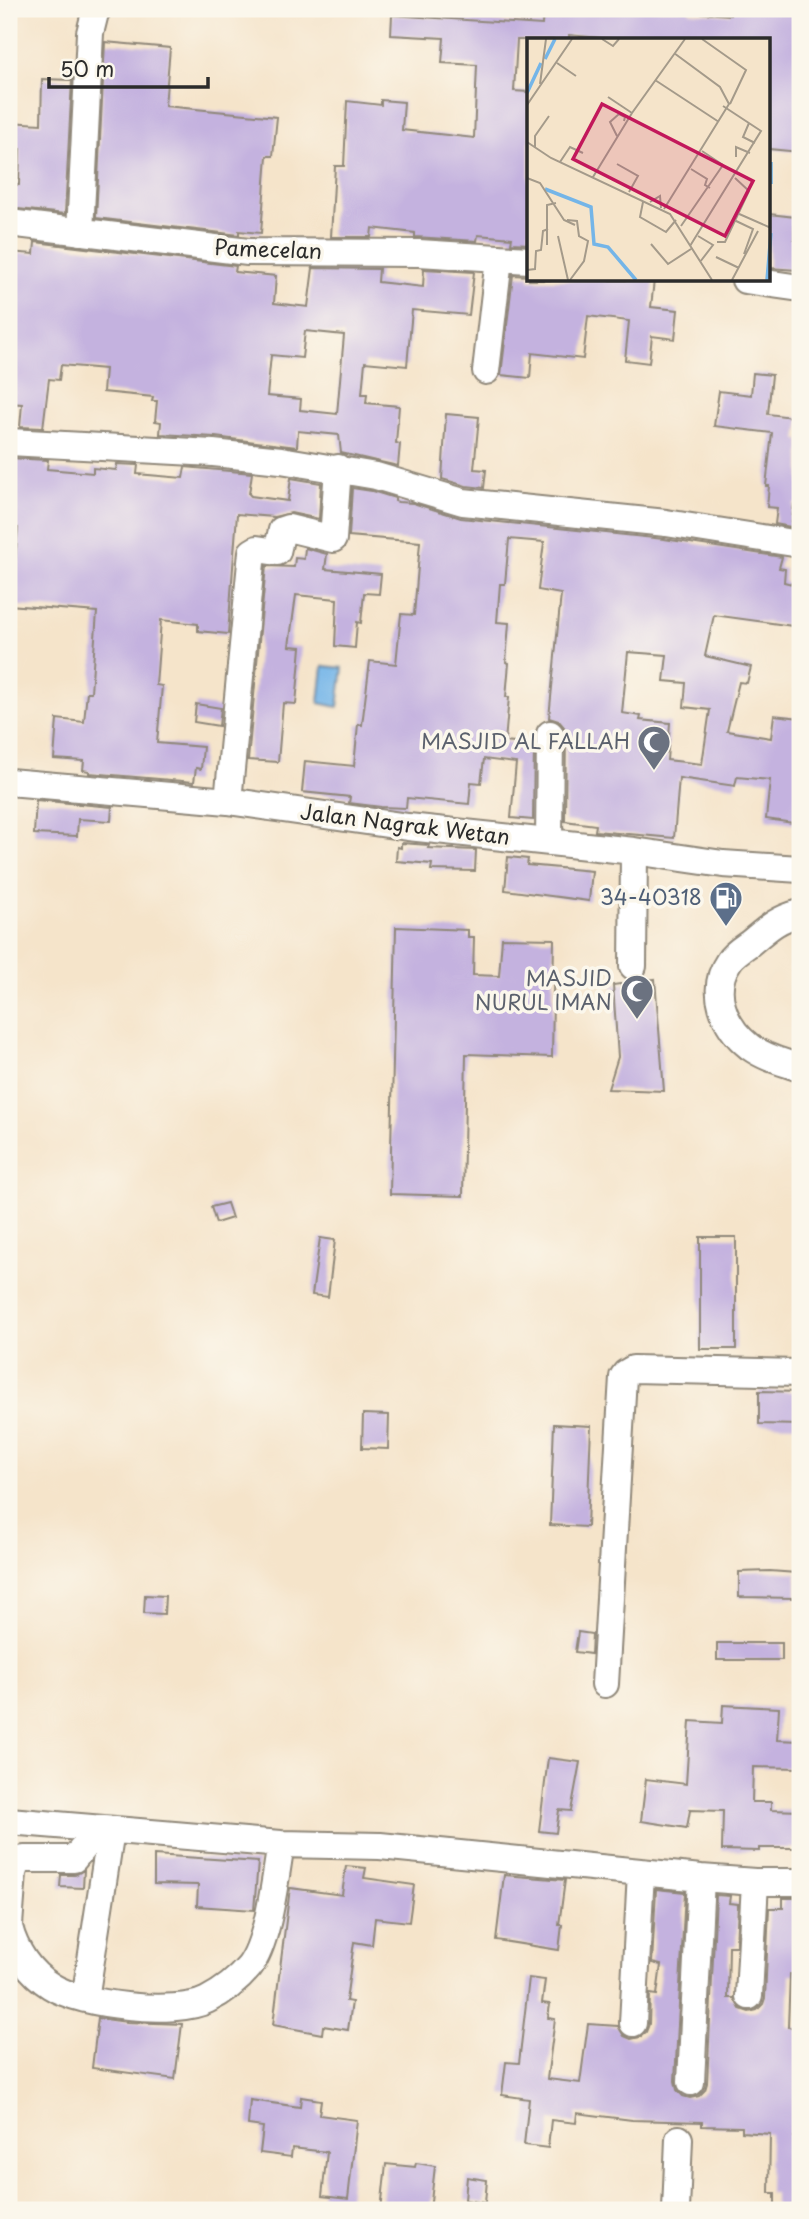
<svg xmlns="http://www.w3.org/2000/svg" width="809" height="2219" font-family="'Playpen Sans',sans-serif">
<rect width="100%" height="100%" fill="#fbf7ec"/>
<filter id="ink" filterUnits="userSpaceOnUse"><feTurbulence type="fractalNoise" baseFrequency=".0143" numOctaves="2"/><feDisplacementMap in="SourceGraphic" scale="14" xChannelSelector="R" yChannelSelector="G"/><feConvolveMatrix kernelMatrix="1 2 1 2 8 2 1 2 1" color-interpolation-filters="sRGB"/></filter>
<filter id="wash" filterUnits="userSpaceOnUse"><feTurbulence type="fractalNoise" baseFrequency=".00686" numOctaves="4" result="noise"/><feDisplacementMap in="SourceGraphic" scale="28" xChannelSelector="R" yChannelSelector="G"/><feGaussianBlur stdDeviation="1.57" result="paint"/><feColorMatrix in="noise" values="0 0 0 0 0 0 0 0 0 0 0 0 0 0 0 0 0 1.4 0 .05"/><feComposite in="paint" operator="in"/></filter>
<g filter="url(#wash)">
<rect width="100%" height="100%" fill="#f5e4ca"/>
<path fill="#74b5e8" stroke="#50708a" stroke-width="2" d="M323 666 343 668 338 707 319 703Z"/>
<g id="blocks">
<path fill="#c4b2df" fill-rule="evenodd" d="M543 9H689V12L730 15 731 9 780 12V9H800V152L769 149V40H624L569 35V40H517L514 91 529 92V244L511 243 512 238 478 235 477 241 415 237V233L372 228 371 237H331L335 166H344L347 101 381 105V100L404 102 402 130 474 138 477 65 442 63 444 38 391 35 392 15 542 25Z
M105 42 170 48 165 106 277 117 273 156H267L261 233 239 231V235L96 218Z
M42 79 72 80 65 214 9 208V184L19 185 20 149 9 148V122L41 124Z
M769 214 795 217 794 239 799 240 797 270 769 268Z
M35 242 236 266 235 272 276 276 274 303 308 307 313 268 379 269 378 282 423 287 424 269 474 272 469 315 412 310 407 366 365 362 362 394H367L366 403 399 406 396 443 400 444 398 466 341 453 339 435 298 431 297 447 215 437 160 434 161 422 155 421 157 401H152L153 397 103 392 105 369 61 365 59 380 49 379 43 428 20 427 22 404 9 403V331L12 291 9 290V252L34 254ZM305 331 344 335 337 414 300 410 301 399 267 396 271 355 302 358Z
M513 275 529 276V280H654L651 307 678 310 675 339 652 336 649 363 625 360 629 321 588 316 583 359 532 353 530 378 501 375Z
M753 373 772 375 768 414 800 418 797 440H800V504H794L791 527 775 524 777 508 767 507 769 486H766L772 433 714 426 719 391 751 395Z
M446 414 479 417 474 469 486 470 484 488 466 486 442 479Z
M9 458 48 460 47 469 93 473V468L116 470 117 464 138 465 137 474 183 478 185 467 252 473 249 494 251 496 288 501 291 478 321 483 319 519 291 513 274 517 237 514 228 634 198 631V624L161 620 156 685 162 686 157 743 203 747 201 769 196 768 194 782 89 773V771L83 770 84 761 54 759 57 719 84 722 87 692H91L97 612 9 605V583H13L18 528 9 527Z
M352 488 372 491 395 498V501L398 502 413 503 461 518 664 539 782 557 779 568 785 569 784 582 800 586V627L714 615 705 656 751 667 747 683 739 682 727 731 771 738 774 715 800 718V824L766 819 770 780 737 777 735 786 679 778 674 838 595 831 596 825 565 821 566 733 564 727 559 721 549 718 561 594 538 590 544 542 509 539 505 584H500L497 622 509 623 506 662 509 663 506 697H509L505 742 534 745 533 820 511 818 516 763 484 759 481 783 471 782 469 804 407 798 406 808 381 807 349 803 350 797 302 792 305 761 354 766 358 724 362 725 370 661 396 664 401 614 414 615 420 542 349 536ZM628 652 667 655 664 681 686 683 684 707 710 710 702 764 667 760 670 723 640 720 641 716 622 713Z
M305 548 327 554 325 569 381 574 379 594 364 593 361 623 357 622 355 648 335 646 337 599 296 595 289 646 301 647 296 704 283 703 278 762 248 760 266 566 294 567 295 558 304 559Z
M196 704 221 708 219 726 194 722Z
M36 800 112 807 111 821 78 819 77 836 34 834Z
M401 843 429 845 428 848 476 850 475 871 431 870 432 864 396 861 397 847 401 848Z
M508 857 528 859 527 865 592 871 589 901 505 890Z
M396 927 468 930V937H474L473 975 499 976 502 938 554 939 552 1057 466 1054 463 1196 390 1194Z
M655 979 664 1091 608 1089 618 1057 613 985Z
M227 1203 232 1218 216 1223 211 1207Z
M700 1237H736V1349H700Z
M320 1238 335 1240 328 1297 312 1295Z
M759 1391 800 1392V1425L759 1424Z
M363 1414 389 1415 388 1449 362 1448Z
M554 1424 591 1426 587 1527 550 1525Z
M770 1571 796 1573V1598L739 1597V1572Z
M145 1595 165 1596 164 1614 144 1613Z
M578 1632 592 1634 591 1654 575 1652Z
M717 1643H782V1660H717Z
M723 1705 779 1708 777 1740 800 1741V1768L753 1767 752 1802H771V1810L800 1811V1848H759V1851L722 1850 723 1811 690 1810 687 1828 641 1821 646 1779 686 1784 690 1721 722 1723Z
M548 1758 580 1762 571 1811 559 1810 556 1833 539 1831Z
M154 1855 258 1862 254 1910 197 1906 198 1885 154 1884Z
M346 1866 366 1868 364 1878 414 1885 409 1922 375 1918 372 1945 354 1942 346 2001 352 2002 348 2030 323 2026 322 2034 273 2025 290 1888 342 1895Z
M84 1870 83 1888 60 1887 61 1875H75Z
M504 1875 565 1880 559 1925H562L559 1950 496 1940Z
M656 1889 685 1892 675 2081 677 2090 683 2096 690 2098 699 2096 705 2090 707 2083 716 1895 730 1896 729 1903 738 1904 736 1946H729L728 1998H734L740 2009 749 2012 757 2010 763 2004 765 1998 769 1908H783V1898H800V1975L790 1974 788 2027 800 2028V2137H794L795 2210H775V2193H769L770 2134 742 2132V2127L702 2126V2122L632 2120 577 2113 576 2123 551 2120 548 2148 524 2145 529 2099 502 2095 506 2062 519 2063 529 1978 545 1980 542 2003 550 2004 548 2018 555 2019 547 2079 580 2083 588 2024 618 2026 624 2036 631 2039 640 2037 646 2032 649 2024 650 1994 657 1995 661 1965 652 1963Z
M98 2018 127 2022 182 2024 175 2079 92 2068Z
M301 2097 321 2100 319 2115 357 2120 348 2199 322 2196 327 2152 292 2148 291 2157 260 2153 263 2127 248 2125 250 2100 300 2107Z
M416 2163 435 2166 430 2210H381L386 2164 415 2167Z
M467 2177 487 2180 485 2203 465 2200Z"/>
</g>
</g>
<g filter="url(#ink)">
<use href="#blocks" fill-opacity="0" stroke="#90887a" stroke-width="2"/>
<g fill="none" stroke-linecap="round" stroke-linejoin="round">
<defs>
<path id="minor" d="M9 223 248 252 419 253 529 260
M80 232 90 33 95 13 98 9
M745 280 800 288
M486 371 499 258
M9 442 213 453 281 460 376 476 463 502 666 523 800 544
M9 782 228 801 408 827 634 851 723 864 800 869
M228 801 252 552 257 549 277 552 282 530 288 528 333 539 338 468
M549 842 550 734
M800 913C777 919 768 928 750 943 743 948 733 954 729 961 709 990 724 1027 750 1047 765 1058 783 1062 800 1068
M633 966 634 851
M605 1684 623 1377 626 1373 633 1369 800 1373
M9 1821 281 1844 380 1846 701 1878 755 1882H800
M9 1925 13 1873 17 1861 24 1859H74L98 1829
M9 1927C15 1951 30 1973 51 1986 80 2005 176 2016 207 2000 223 1992 238 1980 249 1967 269 1941 275 1878 281 1844
M749 1996 755 1882
M85 1999 111 1830
M633 2023 641 1872
M691 2082 701 1878
M676 2210 679 2139"/>
</defs>
<use href="#minor" stroke="#90887a" stroke-width="30"/>
<use href="#minor" stroke="#fff" stroke-width="26"/>
</g>
</g>
<defs>
<symbol id="mosque-pin" viewBox="-11 -11 22 30"><path d="M0 17L-7.5 6A9.5 9.5 0 1 1 7.5 6Z" fill="#6b7280" stroke="#fbf7ec"/><path d="M3.5-4.9A6 6 0 1 0 3.5 4.9A5 5 0 1 1 3.5-4.9Z" fill="#fff"/></symbol>
<symbol id="fuel-pin" viewBox="-11 -11 22 30"><path d="M0 17L-7.5 6A9.5 9.5 0 1 1 7.5 6Z" fill="#5c6f8a" stroke="#fbf7ec"/><path d="M-5.5-6h7V0h2V4h1.3V-2.5L3-4.5l.8-.8L6-3V5H2.5V1h-1V6h-7ZM-4.2-4.7v3.2H.2V-4.7Z" fill="#fff"/></symbol>
</defs>
<g fill-rule="evenodd">
<use href="#mosque-pin" x="635" y="723" width="38" height="52"/>
<use href="#fuel-pin" x="707" y="879" width="38" height="52"/>
<use href="#mosque-pin" x="618" y="972" width="38" height="52"/>
</g>
<g text-anchor="middle" stroke-width="7" stroke-linejoin="round" paint-order="stroke">
<g font-size="21" fill="#2b2b2b" stroke="#fbf7ec">
<text transform="translate(268 250) rotate(2)" y="7">Pamecelan</text>
<text transform="translate(405 825) rotate(7)" y="7">Jalan Nagrak Wetan</text>
</g>
<g font-size="21" fill="#5b616d" stroke="#fbf7ec" text-anchor="end">
<text x="630" y="749">MASJID AL FALLAH</text>
<text x="612" y="986">MASJID<tspan x="612" dy="24">NURUL IMAN</tspan></text>
</g>
<g font-size="21" fill="#4e5e75" stroke="#fbf7ec" text-anchor="end">
<text x="702" y="905">34-40318</text>
</g>
</g>
<g transform="translate(527 38)">
<rect width="243" height="243" fill="#f5e4ca"/>
<path fill="none" stroke="#74b5e8" stroke-width="3.5" d="M18 21 28 1M0 55 14 25M244 124V146M18 151 64 169 67 206 81 209 109 242M240 242 244 195"/>
<path fill="none" stroke="#a49a8a" stroke-width="2" d="M75 1 86 8 92 1M175 1 219 32 203 66M30 25 49 38M128 42 192 84M13 46 19 1M81 59 105 75M0 67 45 1M222 85 216 99 228 105M90 98 83 84 92 76 98 79 97 83M0 104 24 120 143 176 185 242M8 109V98L22 78M175 113 196 127M209 119V109L223 115M33 124 43 109 56 115M90 126 111 138 102 154M164 131 180 141 178 147 183 150M66 139 105 75 158 1M0 140 13 145 37 182 48 187M116 164 113 179 139 194 149 182M123 164 133 158 134 170M137 171 202 66 193 49 147 15M210 175 244 190M40 182 50 183 52 198 61 203 57 223 43 242M207 182 226 191 217 216M154 188 196 127M31 198 41 242M171 198 186 207 173 224M190 204H198L222 153 208 140M124 206 141 226 164 211M20 207V167L29 165M163 208 234 93 196 68M189 219 212 230M0 232 8 231 9 213 14 212 16 193 21 191M205 242 231 193"/>
<path fill="#c2185b" fill-opacity="0.15" stroke="#c2185b" stroke-width="3.5" d="M75 66 226 143 198 198 46 121Z"/>
<rect width="243" height="243" fill="none" stroke="#2b2b2b" stroke-width="3.5"/>
</g>
<rect width="809" height="2219" fill="none" stroke="#fbf7ec" stroke-width="35"/>
<path d="M49 77v10h159v-10" fill="none" stroke="#2b2b2b" stroke-width="3.5"/>
<text x="60" y="77" font-size="21" fill="#2b2b2b" stroke="#fbf7ec" stroke-width="5" paint-order="stroke">50 m</text>
</svg>
